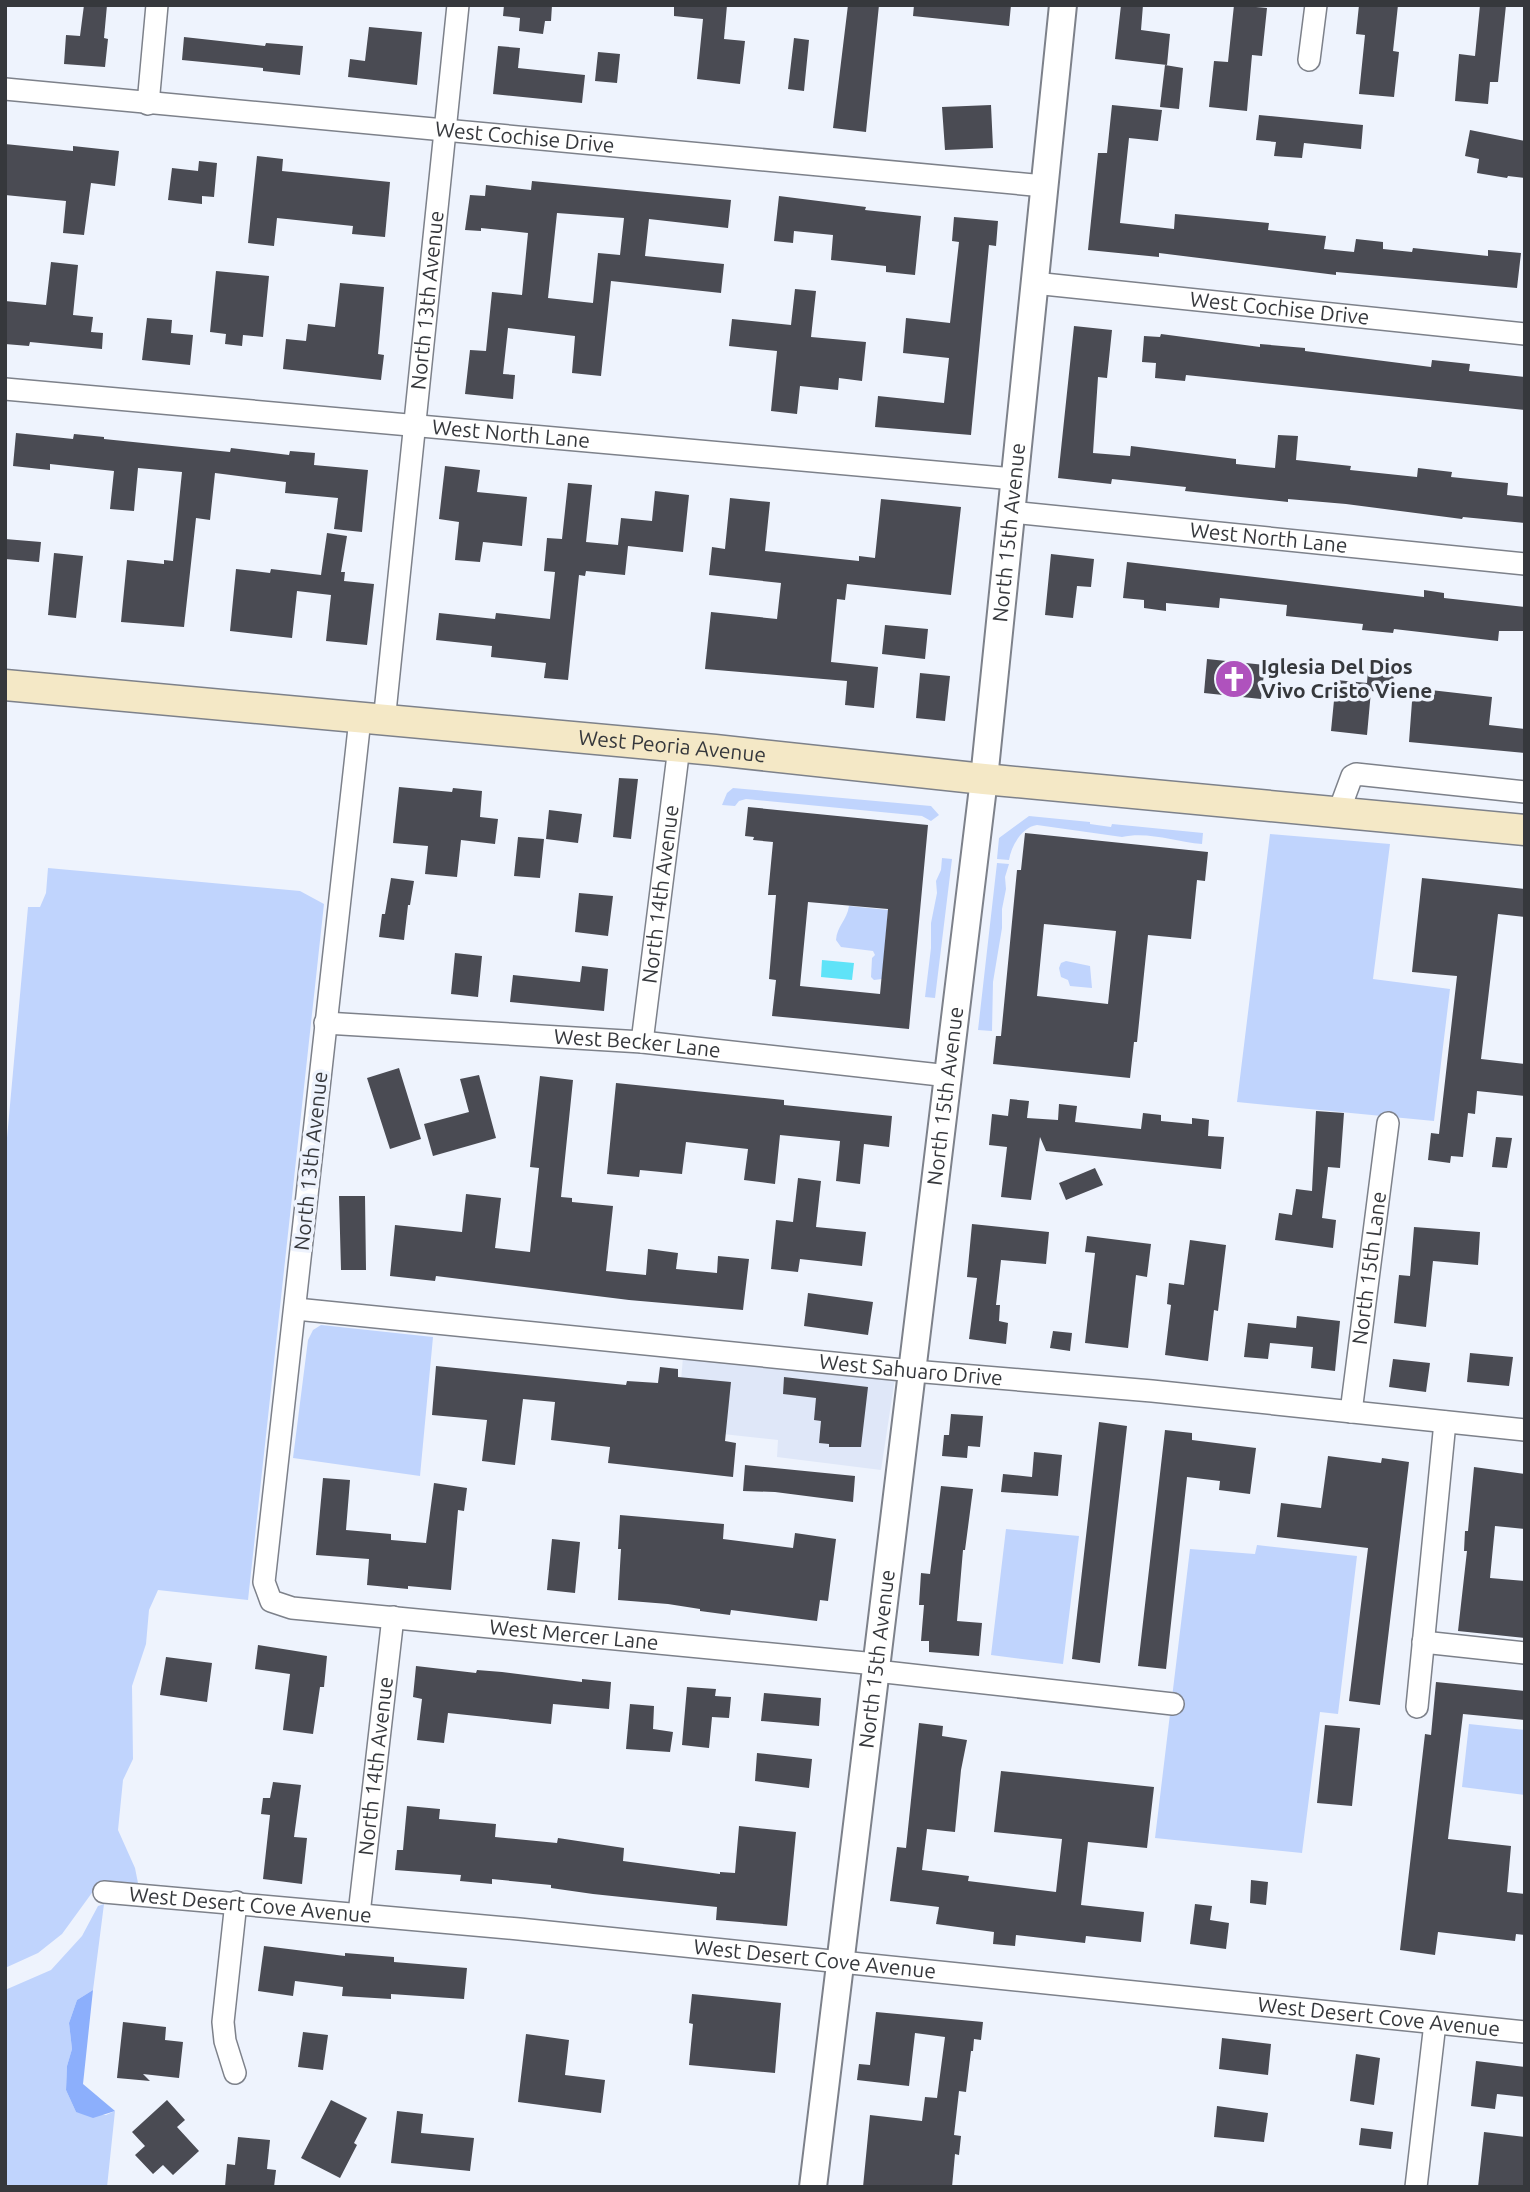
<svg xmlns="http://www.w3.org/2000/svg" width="1530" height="2192" font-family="Ubuntu,sans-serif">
<rect width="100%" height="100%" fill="#eef3fd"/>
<path fill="#dfe7f8" d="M683 1357 895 1378 881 1470 777 1457 778 1440 677 1429Z"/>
<path fill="#c0d4fd" d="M733 788 931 806 939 815 931 821 922 816 746 799 739 801 735 806 722 805 727 793Z
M1029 816 1090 822V824L1111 827 1112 824 1203 833 1202 844C1176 842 1148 831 1122 837L1037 825C1022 827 1011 846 1009 860L997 859 999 838Z
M1270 834 1390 844 1373 979 1450 989 1434 1121 1237 1102Z
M942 858 952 859 935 998 925 997 931 948V923L937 893 936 881 941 870Z
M997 863 1009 864 1005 877 1006 889 1002 909V928L993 982 992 1031 978 1030Z
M48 868 300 891 324 904 248 1600 158 1590 149 1610 146 1644 132 1686 133 1759 123 1780 118 1830 135 1868 139 1888 94 1890 62 1934 38 1953 5 1968V1160L28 907H40L46 893Z
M849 906 888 910 882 979 874 980 871 977 872 958 875 955 873 951 841 947 836 940C837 926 847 920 849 906Z
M1066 961 1090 966 1092 988 1070 986 1068 980 1061 977 1059 968 1061 963Z
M321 1325 433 1337 420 1476 293 1458 308 1340 313 1330Z
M1006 1529 1079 1536 1063 1664 991 1655Z
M1257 1545 1357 1556 1338 1714 1320 1712 1302 1853 1155 1838 1190 1549 1255 1554Z
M1469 1724 1525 1730V1795L1462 1787Z
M104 1904 93 1990 77 2000 69 2023 72 2049 67 2066 66 2090 76 2112 106 2115 115 2111 107 2187H5V1990L51 1970 82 1936 98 1906Z"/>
<path fill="#8caffc" d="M93 1990 83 2084 115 2111 93 2118 76 2112 66 2090 67 2066 72 2049 69 2023 77 2000Z"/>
<path fill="#5fe3f8" d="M822 960 854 963 852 980 821 977Z"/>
<path fill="#4a4b53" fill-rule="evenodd" d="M84 5H107L104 38 108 39 105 67 64 64 66 35 80 36Z
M504 5H552L551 21H545L543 34 519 31 520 18 503 16Z
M674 5H727L724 39 745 41 740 84 697 79 703 19 674 16Z
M848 5H879L866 132 833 128Z
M914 5H1011L1009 26 913 16Z
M1121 5H1143L1141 30 1170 34 1167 65 1115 59Z
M1234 5 1267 8 1262 56 1252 55 1247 111 1209 107 1214 61 1228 62Z
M1359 5H1398L1393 51 1399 52 1394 97 1359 94 1365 35 1356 34Z
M1480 5H1506L1498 82H1490L1488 104 1455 101 1459 54 1475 56Z
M369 27 422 32 417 85 348 77 350 59 365 61Z
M184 37 265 46 266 43 303 46 300 75 263 71V68L182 60Z
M794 38 809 40 804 91 788 89Z
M498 46 520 48 518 68 585 75 582 103 493 94Z
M598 52 620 54 617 83 595 81Z
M1165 65 1183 68 1179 109 1160 107Z
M991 105 993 148 945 150 942 107Z
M1112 105 1162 110 1158 141 1129 138 1120 223 1174 229 1175 214 1269 223 1268 230 1326 236 1324 249 1354 252 1356 239 1383 242V249L1412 252 1413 248 1488 256V250L1521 253 1517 288 1336 272V275L1159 253V257L1088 250 1098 153H1107Z
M1259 115 1363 125 1361 149 1304 143 1302 158 1274 156 1276 142 1256 140Z
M1470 130 1525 141V178L1508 176 1507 178 1477 173 1479 159 1465 156Z
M5 144 73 151V146L119 151 115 186 91 183 84 235 63 233 66 201 5 195Z
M257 156 283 159 282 171 390 182 385 237 352 234 353 226 277 218 274 246 248 243Z
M199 161 217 163 214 197 202 196V204L168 200 172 168 198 171Z
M532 181 731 200 728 228 649 219 645 256 724 264 721 293 611 281 601 376 572 373 575 336 508 328 503 374 515 375 513 399 465 394 470 350 486 351 492 292 522 295 528 233 481 228V231L465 230 470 195 485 196 486 185 531 190ZM557 213 624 218 620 255 598 253 593 303 548 298Z
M779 196 866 207 865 210 921 216 915 275 886 272V266L831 260 833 235 794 231 793 243 774 241Z
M954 217 998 221 996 246 989 245 971 435 875 427 878 396 944 403 949 358 903 353 906 318 950 323 959 242 952 241Z
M51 262 78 265 73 315 93 317 91 332 103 333 102 349 30 342 29 346 5 344V301L46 305Z
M216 271 269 276 263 337 243 335 242 346 225 344 226 334 210 332Z
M340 283 384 287 378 354 384 355 381 380 283 369 286 339 306 341 308 324 335 327Z
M795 289 816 291 811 337 866 342 862 381 839 378 838 390 800 386 797 414 771 411 777 351 729 346 732 319 791 325Z
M147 318 172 320 171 333 193 335 190 365 142 360Z
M1074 326 1112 330 1107 378 1098 377 1093 453 1130 456 1131 446 1236 459V464L1275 468 1278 435 1298 436 1296 460 1351 466 1350 470 1417 477 1418 468 1452 472 1451 477 1508 483 1507 495 1525 497V523L1463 517 1462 519 1346 504 1288 499V502L1231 496 1185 491 1186 487 1112 479 1111 484 1058 478Z
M1161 334 1260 347V344L1305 348V351L1431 367 1432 360 1470 364 1469 371 1525 377V410L1186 375 1185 381 1155 378 1156 363 1142 362 1144 336 1160 337Z
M16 433 73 439 74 434 104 437V439L230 452 231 448 289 455 290 451 315 453 314 465 368 470 362 532 334 529 338 498 285 493 286 482 215 473 210 520 196 518 184 627 121 622 127 560 164 564V560L173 561 182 472 138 468 134 511 110 509 114 471 50 464V470L13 466Z
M445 466 480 470 477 492 527 497 522 546 483 542 480 562 455 560 459 522 439 519Z
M568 483 592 485 586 542 618 545 621 518 652 521 655 491 689 495 683 552 628 546 625 575 586 571 585 576 579 575 568 680 544 678 546 663 491 657 492 646 436 640 439 613 495 619 496 613 550 619 555 572 544 571 547 538 562 539Z
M730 498 770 502 765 551 859 561V556L875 558 881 499 961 507 951 595 847 584 845 600 837 599 831 662 878 667 874 708 845 705 847 681 705 669 711 612 777 619 781 583 709 575 712 547 725 549Z
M327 533 347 536 341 572H345L344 581 374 584 367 645 326 641 331 595 297 591 292 638 230 631 236 569 270 573 271 569 321 575Z
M5 539 41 542 39 562 5 559Z
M54 553 83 556 76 618 48 615Z
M1051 554 1094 559 1091 587 1077 586 1073 618 1045 615Z
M1127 562 1424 597V590L1444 593V598L1525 607V631H1499L1498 641 1394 629 1393 633 1362 630 1363 624 1286 616 1287 605 1220 598 1219 608 1166 603V611L1144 608V600L1123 598Z
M885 625 928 629 925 659 882 654Z
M1207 659 1265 665 1261 699 1204 693Z
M1368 670 1394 673 1392 693 1371 691 1367 735 1331 731 1336 680 1367 683Z
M920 673 950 676 945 721 916 718Z
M1413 688 1492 697 1489 725 1525 729V753L1409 742Z
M619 778 638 779 631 839 613 837Z
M399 787 452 792 453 788 482 791 480 817 498 819 495 844 461 840 457 877 425 874 428 846 393 843Z
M748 807 928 825 909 1029 772 1016 776 980 769 979 776 895H768L773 842 753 840 754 837 745 836ZM808 902 888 909 880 994 800 986Z
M549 810 582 814 578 843 546 839Z
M1025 833 1208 852 1205 881 1197 880 1191 939 1148 935 1137 1042H1134L1130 1078 993 1064 996 1036H1001L1017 870H1021ZM1044 924 1116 931 1108 1004 1037 996Z
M518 837 544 839 540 878 514 876Z
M391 878 414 881 410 905H408L404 940 379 937 382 914H385Z
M1422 878 1525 889V917L1498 914 1481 1059 1525 1064V1096L1477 1091 1475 1114 1468 1113 1463 1157 1451 1156 1450 1163 1428 1160 1431 1133 1439 1134 1457 976 1412 972Z
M579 893 613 896 608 936 575 932Z
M455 953 482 956 478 997 451 994Z
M582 966 608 969 604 1011 510 1002 513 975 580 982Z
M399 1068 421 1139 390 1149 367 1078Z
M479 1075 496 1138 433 1156 424 1124 469 1112 460 1079Z
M540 1076 573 1080 561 1197 572 1198V1202L613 1206 606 1271 646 1275 648 1249 678 1253 676 1269 717 1273 718 1256 749 1259 743 1310 629 1300 436 1276 435 1281 390 1276 395 1225 462 1232 466 1194 501 1198 495 1248 530 1252 539 1168 530 1167Z
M616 1083 784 1100V1105L892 1116 889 1147 864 1144 860 1184 836 1181 840 1141 780 1135 775 1184 744 1180 748 1149 686 1142 682 1174 640 1170 639 1177 607 1174Z
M1010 1099 1029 1101 1027 1118 1058 1120 1059 1104 1077 1106 1075 1122 1141 1129 1143 1113 1161 1115V1121L1192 1124V1118L1209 1120 1208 1136 1224 1137 1221 1169 1046 1151 1040 1137 1031 1200 1001 1197 1007 1147 989 1145 992 1114 1008 1116Z
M1316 1111 1344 1113 1340 1168 1328 1167 1322 1218 1336 1220 1333 1248 1275 1240 1279 1213 1292 1215 1296 1189 1312 1191Z
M1496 1137 1512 1138 1507 1168 1492 1167Z
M1095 1168 1103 1185 1066 1200 1059 1183Z
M798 1178 821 1181 816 1227 866 1232 862 1266 800 1259 798 1272 771 1269 776 1220 793 1222Z
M339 1196H365L366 1270H341Z
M972 1224 1049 1232 1046 1264 1001 1260 996 1305H1000L999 1321 1008 1323 1006 1344 969 1339 977 1278 967 1277Z
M1414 1227 1480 1232 1478 1265 1433 1261 1426 1327 1394 1323 1399 1275 1410 1276Z
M1087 1236 1151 1244 1147 1277 1136 1275 1128 1348 1085 1343 1095 1253 1085 1252Z
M1190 1240 1226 1245 1218 1311 1214 1310 1208 1361 1165 1355 1171 1305 1167 1304 1169 1283 1184 1285Z
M808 1293 873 1302 868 1335 804 1326Z
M1297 1316 1340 1321 1335 1371 1311 1368 1313 1347 1270 1343 1268 1359 1244 1357 1248 1323 1296 1328Z
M1053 1331 1072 1333 1070 1351 1050 1348Z
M1470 1353 1513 1357 1509 1386 1467 1382Z
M1393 1359 1430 1363 1426 1392 1389 1387Z
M436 1366 626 1385 627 1381 658 1383 660 1367 678 1369V1377L731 1382 725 1441 736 1443 733 1477 608 1463 610 1447 551 1440 555 1402 523 1399 515 1465 482 1461 487 1420 432 1415Z
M784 1377 868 1387 861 1447H829V1444L819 1443 821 1421 814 1420 816 1398 783 1394Z
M951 1414 983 1416 980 1447 968 1446 967 1458 942 1456 944 1435H949Z
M1099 1422 1127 1426 1100 1663 1072 1659Z
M1165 1430 1192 1433V1440L1256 1448 1250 1494 1219 1490 1220 1481 1187 1477 1166 1669 1138 1666Z
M1034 1452 1062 1455 1058 1496 1001 1492 1003 1474 1032 1477Z
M1328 1456 1381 1463 1382 1458 1409 1462 1380 1705 1349 1701 1368 1548 1277 1537 1281 1503 1321 1508Z
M745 1465 855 1476 853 1502 775 1492 743 1491Z
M1474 1467 1525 1474V1529L1495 1526 1490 1578 1525 1581V1638L1458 1631 1467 1551H1464L1465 1531H1468Z
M323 1478 350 1480 346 1530 391 1534V1540L426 1543 434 1483 467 1488 464 1511 458 1510 451 1590 408 1586V1589L367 1585 369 1559 316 1555Z
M941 1486 973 1489 965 1550H963L957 1621 982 1623 979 1656 929 1652V1641H921L924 1605H919L921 1573 930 1574Z
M620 1515 724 1524 723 1539 793 1548 795 1533 836 1539 828 1601 820 1600 817 1621 731 1610 730 1615 700 1611V1609L668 1604 618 1600 621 1549H618Z
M552 1539 580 1542 575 1593 547 1590Z
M258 1645 327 1656 324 1687H320L313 1734 283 1730 290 1674 255 1669Z
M166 1657 212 1663 207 1702 160 1695Z
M416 1666 476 1673 477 1670 502 1672 582 1682V1679L611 1682 609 1709 553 1704 551 1724 448 1713 444 1743 417 1740 422 1699 413 1697Z
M1436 1682 1525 1691V1720L1463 1714 1448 1839 1511 1846 1507 1892 1525 1894V1935L1516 1934 1515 1941 1438 1932 1435 1955 1400 1950 1425 1734 1431 1735Z
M687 1687 716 1689 715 1696 731 1697 729 1718 712 1717 709 1748 682 1745Z
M764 1693 821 1698 819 1726 761 1721Z
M630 1704 654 1706 653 1729 673 1732 670 1752 626 1749Z
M919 1723 943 1726 942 1736 967 1740 961 1770 955 1832 927 1829 922 1870 969 1876 968 1881 1056 1892 1062 1839 994 1832 1001 1771 1154 1787 1147 1848 1088 1842 1081 1905 1144 1912 1141 1942 1086 1936 1085 1943 1016 1935 1015 1946 993 1944 994 1932 936 1924 939 1907 890 1901 897 1847 906 1848Z
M1325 1725 1360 1728 1352 1806 1317 1803Z
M757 1753 812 1759 809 1788 755 1781Z
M273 1782 301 1785 294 1837 307 1838 302 1884 263 1879 270 1815 261 1814 263 1798H270Z
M407 1806 440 1809 439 1819 496 1824 495 1837 557 1843 558 1838 624 1848 623 1861 720 1874V1872L735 1873 739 1826 796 1832 787 1926 716 1920 717 1907 593 1894 551 1888V1885L492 1879V1884L460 1881 461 1875 395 1870 397 1850H403Z
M1251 1880 1268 1882 1266 1905 1250 1903Z
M1195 1904 1212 1906 1210 1920 1229 1923 1226 1949 1190 1944Z
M264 1946 345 1956V1953L394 1957V1962L467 1968 464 1999 391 1994V1999L342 1996 343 1987 295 1981 293 1996 258 1991Z
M692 1994 781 2003 775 2073 689 2065 693 2024 689 2023Z
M876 2012 983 2022 981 2040 974 2039 973 2051H971L966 2092 959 2091 954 2135 961 2136 959 2155 955 2154 952 2187H863L870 2115 922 2121 925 2097 937 2098 945 2037 915 2033 909 2086 857 2080 859 2064 870 2065Z
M123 2022 166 2027 165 2040 183 2042 179 2078 143 2074 150 2081 117 2078Z
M303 2032 328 2035 323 2070 298 2067Z
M526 2034 569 2040 565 2075 605 2080 601 2113 518 2102Z
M1222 2038 1271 2044 1268 2075 1219 2069Z
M1356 2054 1380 2058 1374 2105 1350 2101Z
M1476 2061 1525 2067V2097L1497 2094 1495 2109 1471 2106Z
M167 2100 185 2120 177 2127 199 2151 173 2175 163 2165 153 2174 135 2155 145 2146 132 2132Z
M331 2100 367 2118 354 2143 357 2145 340 2178 301 2158Z
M1217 2106 1268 2113 1264 2142 1214 2137Z
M397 2111 423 2114 421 2133 474 2138 470 2171 391 2163Z
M1361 2128 1393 2132 1391 2149 1359 2145Z
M1484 2132 1525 2137V2187H1478Z
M238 2137 270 2140 267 2169 276 2170 274 2187H225L227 2164 235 2165Z"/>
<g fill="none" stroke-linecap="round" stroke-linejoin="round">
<defs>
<g id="minor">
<path d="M1309 60 1316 5"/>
<path id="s1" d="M5 89 1044 186"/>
<path d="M148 104 157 5"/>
<path id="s2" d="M1034 283 1525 334"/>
<path id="s3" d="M5 389 1014 479"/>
<path id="s4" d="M1011 512 1525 564"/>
<path id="s5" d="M360 719 264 1582 271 1601 292 1608 876 1664"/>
<path id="s6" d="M384 722 458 5"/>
<path d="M1339 811 1352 776 1356 774 1525 792"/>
<path id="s7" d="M325 1023 642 1042 949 1076"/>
<path id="s8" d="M642 1042 679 747"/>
<path id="s9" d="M296 1309 913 1371 1152 1391 1525 1430"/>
<path id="s10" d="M1351 1412 1388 1123"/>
<path d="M1423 1642 1525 1653"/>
<path d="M876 1671 1173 1704"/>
<path d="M1417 1707 1445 1422"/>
<path id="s11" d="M104 1892 519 1929 1525 2032"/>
<path id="s12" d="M359 1914 393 1617"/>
<path d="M235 2073 225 2041 223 2022 236 1902"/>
<path d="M1416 2187 1435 2023"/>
</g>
<g id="tertiary">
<path id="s13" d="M813 2187 984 779 1063 5"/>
</g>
<g id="secondary">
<path id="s14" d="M5 685 715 750 984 779 1525 830"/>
</g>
</defs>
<use href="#minor" stroke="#7d818a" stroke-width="24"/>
<use href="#tertiary" stroke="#7d818a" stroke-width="30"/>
<use href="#secondary" stroke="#7d818a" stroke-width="33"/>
<use href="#minor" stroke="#fff" stroke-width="21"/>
<use href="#tertiary" stroke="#fff" stroke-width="26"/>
<use href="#secondary" stroke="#f4e8c6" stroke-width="30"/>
</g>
<defs>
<symbol id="church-disc" viewBox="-11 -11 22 22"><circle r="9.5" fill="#af52bd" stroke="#eef3fd"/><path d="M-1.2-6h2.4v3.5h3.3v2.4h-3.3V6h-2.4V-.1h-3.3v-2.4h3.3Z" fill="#fff"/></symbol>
</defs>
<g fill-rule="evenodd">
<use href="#church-disc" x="1212" y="657" width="44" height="44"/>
</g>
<g text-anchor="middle" stroke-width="7" stroke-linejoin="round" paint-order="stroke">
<g font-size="21" fill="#36383c" stroke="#eef3fd">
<text dy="7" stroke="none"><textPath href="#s1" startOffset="522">West Cochise Drive</textPath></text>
<text dy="7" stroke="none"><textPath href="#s6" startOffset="424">North 13th Avenue</textPath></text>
<text dy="7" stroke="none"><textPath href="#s2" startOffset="247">West Cochise Drive</textPath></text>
<text dy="7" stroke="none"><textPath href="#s3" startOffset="508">West North Lane</textPath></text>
<text dy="7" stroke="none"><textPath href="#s13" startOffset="1666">North 15th Avenue</textPath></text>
<text dy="7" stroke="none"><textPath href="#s4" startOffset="259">West North Lane</textPath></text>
<text dy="7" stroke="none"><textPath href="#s14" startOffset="670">West Peoria Avenue</textPath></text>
<text dy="7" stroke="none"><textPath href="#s8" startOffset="149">North 14th Avenue</textPath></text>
<text dy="7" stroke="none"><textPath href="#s7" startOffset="313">West Becker Lane</textPath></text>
<text dy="7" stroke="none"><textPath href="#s13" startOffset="1099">North 15th Avenue</textPath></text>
<text transform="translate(311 1161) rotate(-84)" y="7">North 13th Avenue</text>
<text dy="7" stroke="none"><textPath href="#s10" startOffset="145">North 15th Lane</textPath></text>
<text dy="7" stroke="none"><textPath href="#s9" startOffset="618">West Sahuaro Drive</textPath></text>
<text dy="7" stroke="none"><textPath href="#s5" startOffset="1194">West Mercer Lane</textPath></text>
<text dy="7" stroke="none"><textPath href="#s13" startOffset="532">North 15th Avenue</textPath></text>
<text dy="7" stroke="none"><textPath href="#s12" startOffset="149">North 14th Avenue</textPath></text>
<text dy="7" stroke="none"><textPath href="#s11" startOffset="147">West Desert Cove Avenue</textPath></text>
<text dy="7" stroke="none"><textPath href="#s11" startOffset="714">West Desert Cove Avenue</textPath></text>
<text dy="7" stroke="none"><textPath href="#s11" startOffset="1281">West Desert Cove Avenue</textPath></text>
</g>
<g font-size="21" font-weight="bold" fill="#36383c" stroke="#eef3fd" text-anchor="start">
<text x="1261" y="674">Iglesia Del Dios<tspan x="1261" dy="24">Vivo Cristo Viene</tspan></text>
</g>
</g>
<rect width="1530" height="2192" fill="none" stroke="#36383c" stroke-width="14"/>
</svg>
